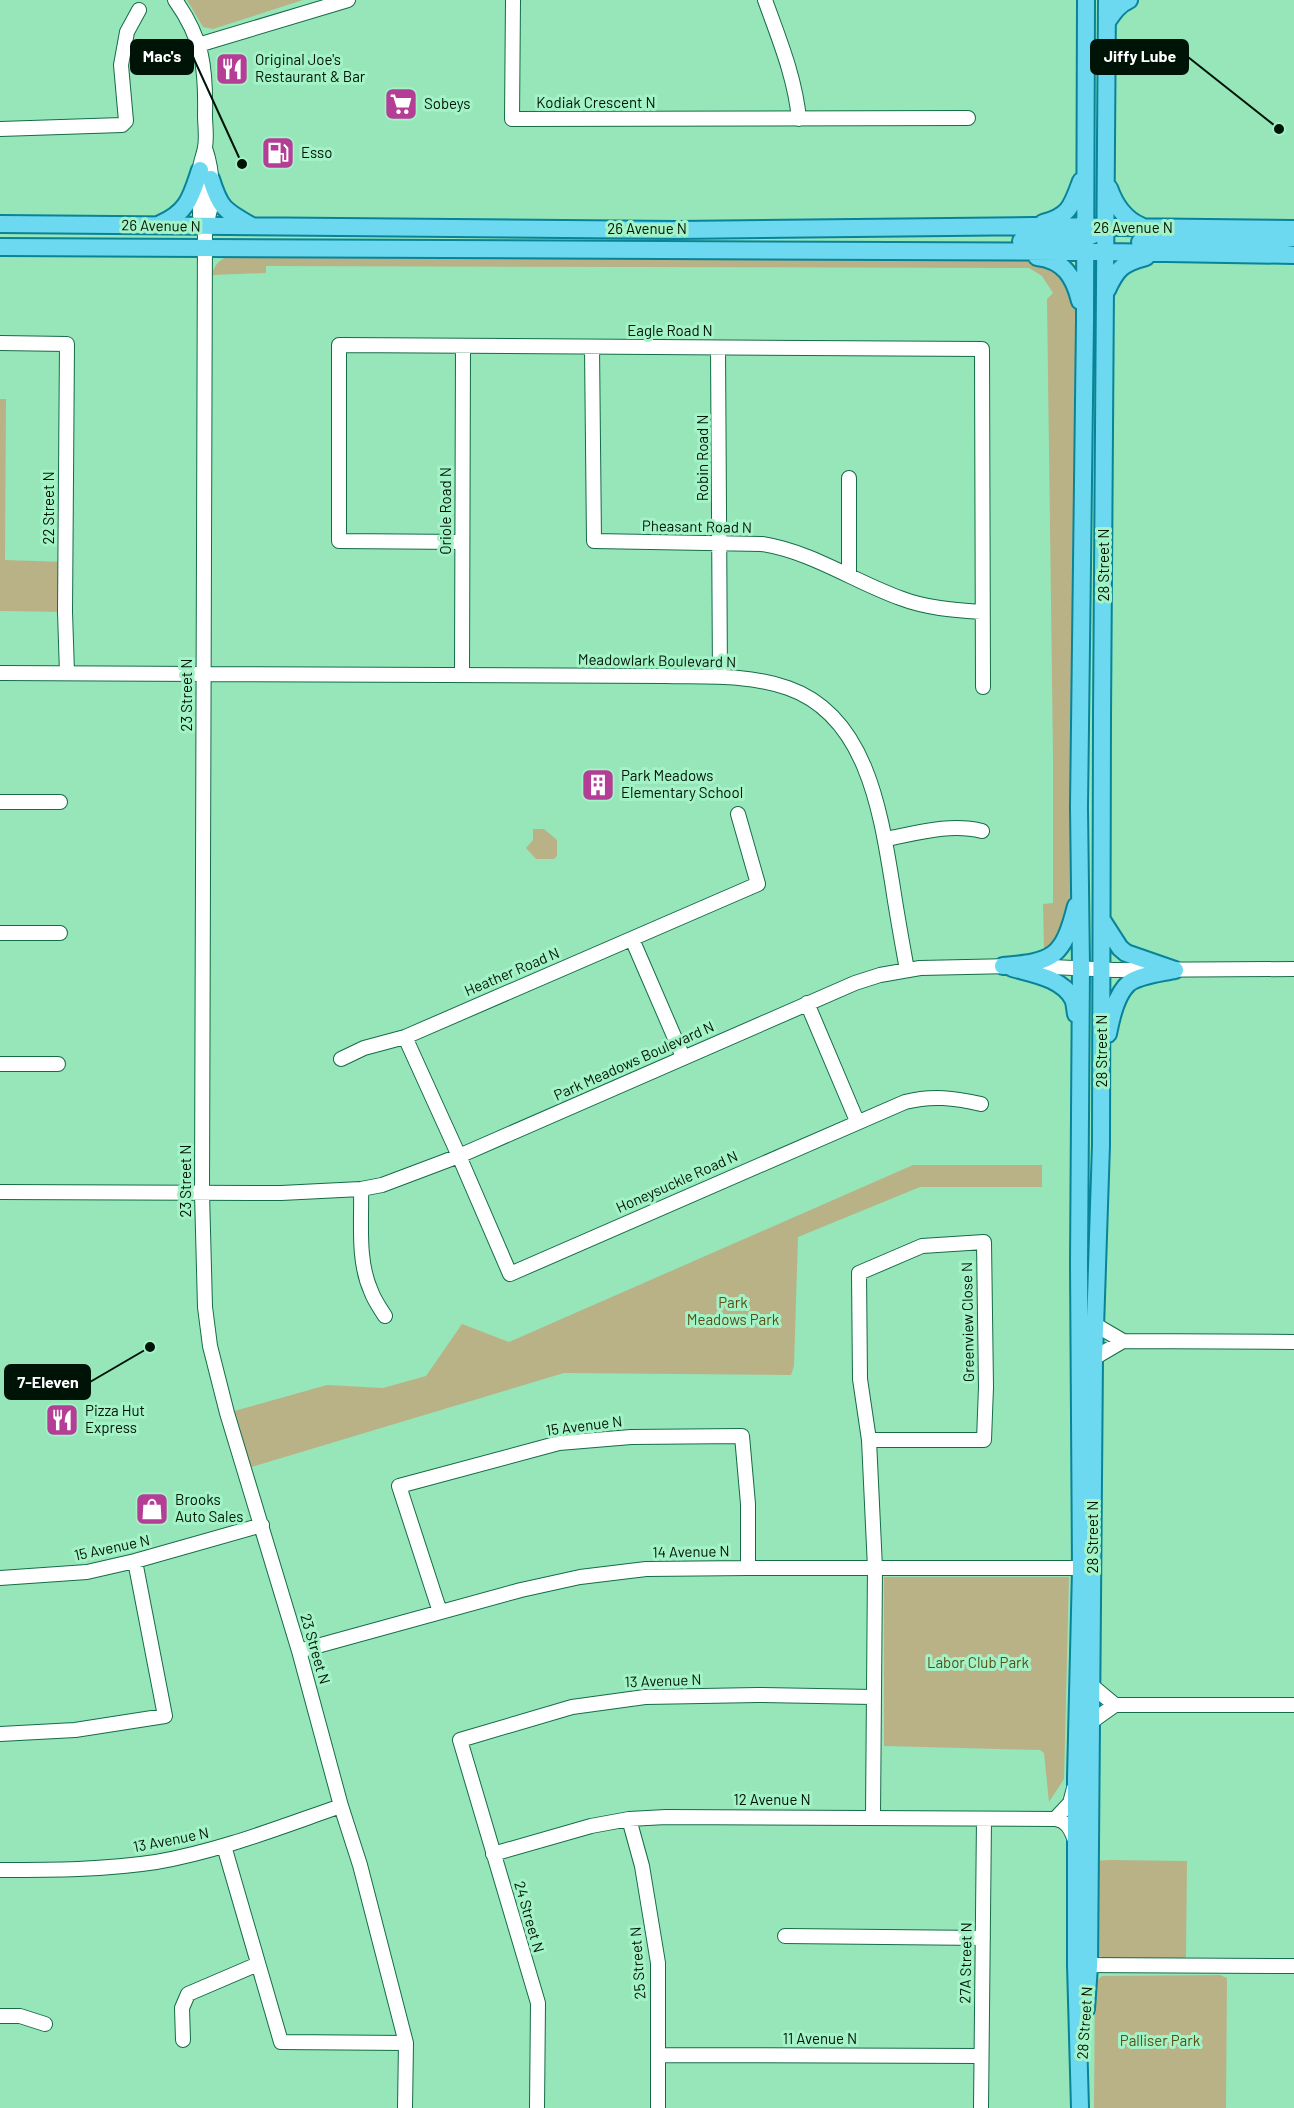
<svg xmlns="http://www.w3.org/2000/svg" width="1294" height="2108" font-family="Barlow,sans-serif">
<rect width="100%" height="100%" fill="#96e6ba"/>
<path fill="#b9b287" d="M187 0H303L213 29 203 27Z
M237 253 1015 259 1049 262 1073 284 1078 321 1072 881 1070 910 1062 937 1044 952 1043 904 1053 903V756L1047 299 1053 293 1042 276 1029 268 266 266V273L212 275C215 261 223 258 237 253Z
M0 399H6L5 560 65 562V612L0 611Z
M533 829H544L557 840V856L554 859H536L526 848 533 840Z
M913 1165H1042V1187H920L798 1237 794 1366 791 1375 564 1373 245 1469 227 1413 327 1385 383 1388 426 1376 462 1324 509 1342Z
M884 1577H1069L1064 1779 1049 1802 1044 1753 1040 1750 884 1746Z
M1110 1860 1187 1861 1186 1957 1183 1959 1107 1958 1098 1956 1094 1950 1093 1861Z
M1220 1975 1227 1978 1226 2108H1094L1095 1982 1102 1976Z"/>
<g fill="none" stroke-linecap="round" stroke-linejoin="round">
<defs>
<path id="minor" d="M175 0C203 39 206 68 205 115 205 125 207 137 205 147 204 155 200 162 200 170V215L205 226 202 1193 205 1307 210 1346 227 1413 299 1651 341 1806 360 1865 406 2043 405 2108
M513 0 512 119 968 118
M765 0C779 39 795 77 799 119
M198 45 348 0
M0 129 122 125 126 121 121 65 127 32 139 10
M205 226C215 204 213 171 205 148
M0 343 67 344 65 612 67 673
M592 347 594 541 762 544C812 552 853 581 900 598 926 608 953 610 981 612
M718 348 720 677
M849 478V574
M462 542 339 541V345L982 349 983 687
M0 673 665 676C706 677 748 674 788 688 868 716 881 815 893 888 897 915 902 942 907 970
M462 675 463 346
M0 802H60
M886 839C917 833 951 823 982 831
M0 933H60
M632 939 683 1057
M1032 966 1114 970 1294 969
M807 1003 857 1121
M405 1037 459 1156 510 1274 905 1102C932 1095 955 1098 981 1104
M341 1059 364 1048 405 1037 758 884 738 814
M0 1064H58
M361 1189C362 1222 357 1260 371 1291 374 1300 380 1308 385 1316
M0 1192 281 1193 361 1189 382 1185 459 1156 855 983 880 975 920 968 1013 966
M1094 1324 1123 1341 1294 1342
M1094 1358 1123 1341
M869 1440H984L986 1387 984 1242 922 1246 859 1273 860 1379 869 1440 875 1568 873 1816
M0 1578 87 1572 135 1561 262 1525
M440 1612 399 1486 559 1443 631 1437 742 1436 748 1504V1568
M299 1651 521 1590 580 1577 646 1569 748 1568H1090
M1091 1685 1115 1705
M1091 1722 1115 1705H1294
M0 1734 75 1730 165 1716 135 1561
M629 1819 642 1866 658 1963V2108
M1055 1819 1070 1803 1074 1788
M224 1846 281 2042 406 2043
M493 1854 591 1826 629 1819 666 1817 1055 1819C1067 1820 1071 1830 1075 1840
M0 1870C52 1870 104 1870 156 1862 220 1851 280 1827 341 1806
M785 1936 983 1938
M1081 1965 1294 1966
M0 2016H20L45 2024
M183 2040 182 2008 188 1994 258 1964
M658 2055 981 2056
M537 2108 538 2003 460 1740 572 1707 645 1697 758 1695 873 1697
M981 2108 984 1819"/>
<path id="major" d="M1107 22C1113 13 1119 4 1129 0
M211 179C220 208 224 210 250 225
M1109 188C1115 205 1124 219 1141 226
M1043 223C1070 216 1072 205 1081 181
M0 224 677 230 1033 226 1294 229
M160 224C188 212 191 197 200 170
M1021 241 1079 239 1093 235
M1140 242 1273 241 1294 238
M0 247 1106 252 1294 255
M1037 257C1064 260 1074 277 1080 301
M1107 290C1117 268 1123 263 1146 257
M1102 920 1120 948 1126 953 1175 970
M1003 966C1054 962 1063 957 1076 906
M1012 968C1033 974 1062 978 1073 999 1075 1003 1075 1009 1076 1014
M1108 1034C1111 1018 1116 994 1129 983 1140 975 1161 973 1175 970
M1086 2009 1089 1966 1094 1358 1101 1145 1102 717 1107 0
M1080 2108 1076 1965V1777L1081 1570 1079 1264 1081 967 1079 807 1085 320 1086 0"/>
</defs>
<use href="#minor" stroke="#156c47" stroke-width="16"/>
<use href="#major" stroke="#088398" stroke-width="20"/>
<use href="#minor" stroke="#fff" stroke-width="14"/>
<use href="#major" stroke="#6dd9f0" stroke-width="16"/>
</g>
<defs>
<symbol id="restaurant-square" viewBox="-11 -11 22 22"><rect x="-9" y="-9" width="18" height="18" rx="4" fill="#b43e96" stroke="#a3f3c7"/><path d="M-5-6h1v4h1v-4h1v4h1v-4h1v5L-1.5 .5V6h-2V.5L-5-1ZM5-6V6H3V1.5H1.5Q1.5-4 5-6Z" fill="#fff"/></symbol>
<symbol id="supermarket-square" viewBox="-11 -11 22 22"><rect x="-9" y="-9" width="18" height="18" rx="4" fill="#b43e96" stroke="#a3f3c7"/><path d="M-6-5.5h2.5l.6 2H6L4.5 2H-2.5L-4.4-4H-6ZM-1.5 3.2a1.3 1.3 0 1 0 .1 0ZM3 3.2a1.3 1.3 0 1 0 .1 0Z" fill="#fff"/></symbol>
<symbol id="fuel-square" viewBox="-11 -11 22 22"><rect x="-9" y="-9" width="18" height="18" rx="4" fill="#b43e96" stroke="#a3f3c7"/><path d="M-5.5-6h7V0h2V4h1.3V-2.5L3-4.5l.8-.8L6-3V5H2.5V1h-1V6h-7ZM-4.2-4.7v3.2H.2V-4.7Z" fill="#fff"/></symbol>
<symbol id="building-square" viewBox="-11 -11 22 22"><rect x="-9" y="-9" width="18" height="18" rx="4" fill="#b43e96" stroke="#a3f3c7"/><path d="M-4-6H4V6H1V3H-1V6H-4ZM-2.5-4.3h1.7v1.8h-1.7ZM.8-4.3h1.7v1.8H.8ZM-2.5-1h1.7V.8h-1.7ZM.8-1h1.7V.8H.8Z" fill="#fff"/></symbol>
<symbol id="shop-square" viewBox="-11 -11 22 22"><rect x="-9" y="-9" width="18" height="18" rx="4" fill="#b43e96" stroke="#a3f3c7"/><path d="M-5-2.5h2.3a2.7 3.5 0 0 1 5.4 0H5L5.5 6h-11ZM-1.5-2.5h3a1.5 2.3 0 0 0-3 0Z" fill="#fff"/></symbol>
</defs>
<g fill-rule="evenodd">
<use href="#restaurant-square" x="213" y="50" width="38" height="38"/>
<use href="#supermarket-square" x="382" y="85" width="38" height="38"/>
<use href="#fuel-square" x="259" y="134" width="38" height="38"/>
<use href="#building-square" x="579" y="766" width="38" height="38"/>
<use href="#restaurant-square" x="43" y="1401" width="38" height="38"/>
<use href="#shop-square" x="133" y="1490" width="38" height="38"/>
</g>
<g text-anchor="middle" stroke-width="6" stroke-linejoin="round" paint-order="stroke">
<g font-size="15" fill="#001307" stroke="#a3f3c7" text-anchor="start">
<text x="255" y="65">Original Joe's<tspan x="255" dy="17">Restaurant &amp; Bar</tspan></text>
<text x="424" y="109">Sobeys</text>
<text x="301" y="158">Esso</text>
<text x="621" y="781">Park Meadows<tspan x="621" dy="17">Elementary School</tspan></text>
<text x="85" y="1416">Pizza Hut<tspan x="85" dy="17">Express</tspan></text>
<text x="175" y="1505">Brooks<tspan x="175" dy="17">Auto Sales</tspan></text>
</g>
<g font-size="15" fill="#001307" stroke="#a3f3c7">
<text x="596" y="108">Kodiak Crescent N</text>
<text transform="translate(161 226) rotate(1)" y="5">26 Avenue N</text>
<text x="1133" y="233">26 Avenue N</text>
<text x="647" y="234">26 Avenue N</text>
<text x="670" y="336">Eagle Road N</text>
<text transform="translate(703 458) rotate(-90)" y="5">Robin Road N</text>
<text transform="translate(49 508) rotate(-90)" y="5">22 Street N</text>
<text transform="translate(446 511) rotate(-90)" y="5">Oriole Road N</text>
<text transform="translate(697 527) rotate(1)" y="5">Pheasant Road N</text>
<text transform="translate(1104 565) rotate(-90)" y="5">28 Street N</text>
<text transform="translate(657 661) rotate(1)" y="5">Meadowlark Boulevard N</text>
<text transform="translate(187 695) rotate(-90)" y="5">23 Street N</text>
<text transform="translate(512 972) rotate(-23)" y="5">Heather Road N</text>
<text transform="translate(1102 1051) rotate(-90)" y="5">28 Street N</text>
<text transform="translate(634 1061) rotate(-24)" y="5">Park Meadows Boulevard N</text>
<text transform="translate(186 1181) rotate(-90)" y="5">23 Street N</text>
<text transform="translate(677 1182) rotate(-24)" y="5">Honeysuckle Road N</text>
<text transform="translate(968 1322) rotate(-91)" y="5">Greenview Close N</text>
<text transform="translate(584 1426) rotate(-7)" y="5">15 Avenue N</text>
<text transform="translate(1093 1537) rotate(-90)" y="5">28 Street N</text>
<text transform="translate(112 1548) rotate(-12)" y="5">15 Avenue N</text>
<text transform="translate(691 1552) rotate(-1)" y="5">14 Avenue N</text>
<text transform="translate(315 1649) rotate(74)" y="5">23 Street N</text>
<text transform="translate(663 1681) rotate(-2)" y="5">13 Avenue N</text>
<text x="772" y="1805">12 Avenue N</text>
<text transform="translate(171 1840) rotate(-11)" y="5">13 Avenue N</text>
<text transform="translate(529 1917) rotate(74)" y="5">24 Street N</text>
<text transform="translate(638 1963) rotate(-94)" y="5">25 Street N</text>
<text transform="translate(966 1963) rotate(-89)" y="5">27A Street N</text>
<text transform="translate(1085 2023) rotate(-86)" y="5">28 Street N</text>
<text x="820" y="2044">11 Avenue N</text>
</g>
<g font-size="15" fill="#594f16" stroke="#a3f3c7">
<text x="733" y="1308">Park<tspan x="733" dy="17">Meadows Park</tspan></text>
<text x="978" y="1668">Labor Club Park</text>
<text x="1160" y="2046">Palliser Park</text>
</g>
</g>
<path fill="none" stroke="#001307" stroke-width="2" d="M1279 129L1188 57M242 164L193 57M150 1347L90 1382"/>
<g fill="#001307" stroke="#a3f3c7" stroke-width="2">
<circle cx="1279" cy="129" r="6"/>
<circle cx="242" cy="164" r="6"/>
<circle cx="150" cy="1347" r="6"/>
</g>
<g fill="#001307" stroke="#001307" stroke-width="2">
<rect x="1091" y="40" width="97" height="34" rx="6"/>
<rect x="131" y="40" width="62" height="34" rx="6"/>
<rect x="5" y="1365" width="85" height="34" rx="6"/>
</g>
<g font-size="16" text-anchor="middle" font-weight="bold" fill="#fff">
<text x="1140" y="62">Jiffy Lube</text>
<text x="162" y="62">Mac's</text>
<text x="48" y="1388">7-Eleven</text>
</g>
</svg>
